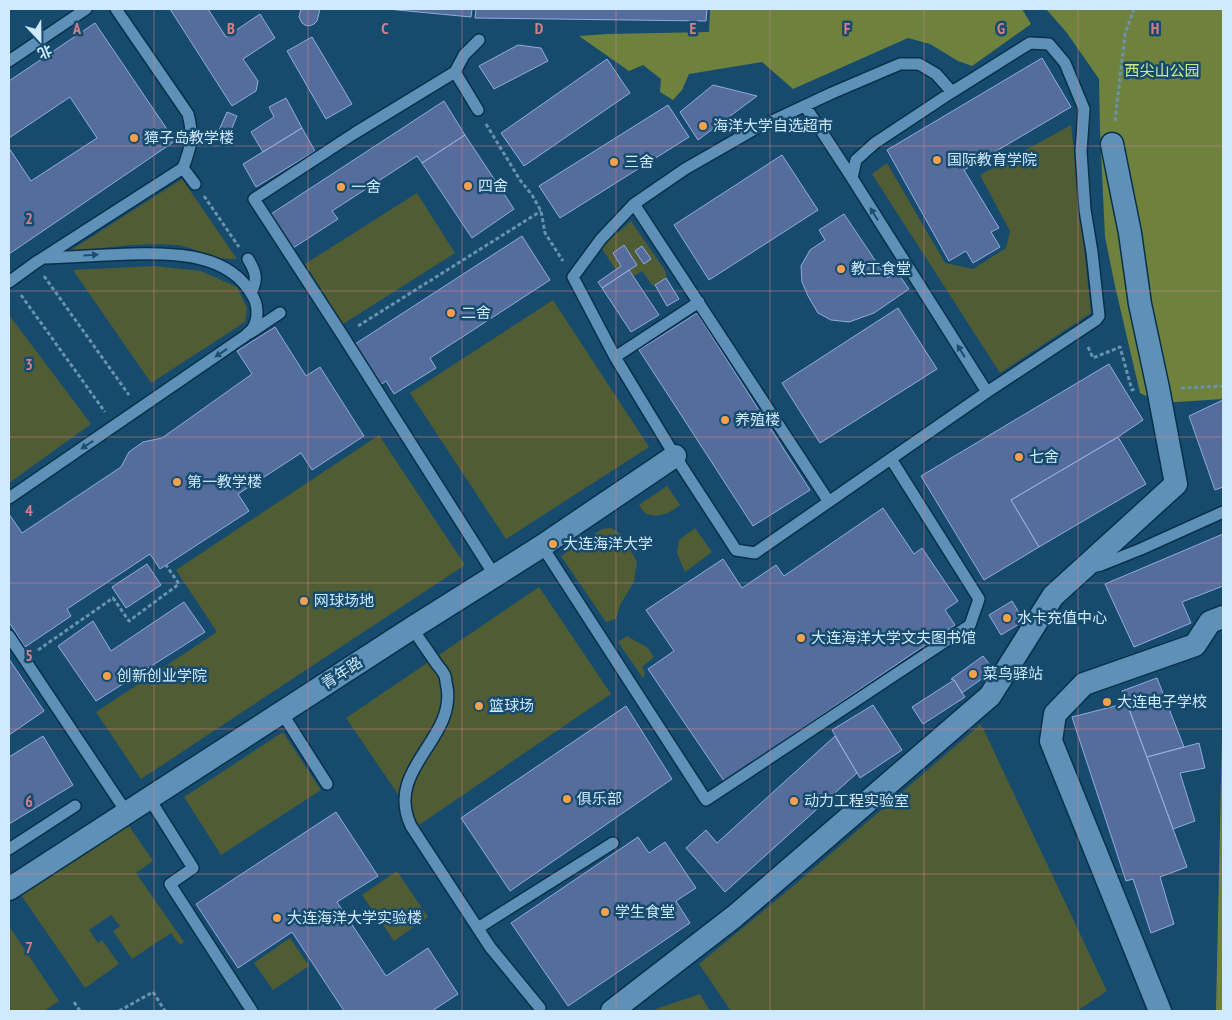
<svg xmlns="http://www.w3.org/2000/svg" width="1232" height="1020" font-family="'PT Sans Narrow','Noto Sans SC',sans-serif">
<rect width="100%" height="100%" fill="#174b6d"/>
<path fill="#505c34" d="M1071 125 1091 313 1000 373 872 174 887 163 945 263 973 269 1006 248 1010 231 980 175Z
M182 179 237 259C216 261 197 248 177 245 140 242 104 248 68 252Z
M417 193 455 253 343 324 305 264Z
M631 221 666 272V278L653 286 642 271 634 276 629 270 637 265 624 245 613 253 621 266 616 270 601 247Z
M154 266 201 271 237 287 247 308 245 322 151 383 73 270Z
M553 300 649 447 506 539 410 393Z
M9 315 91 424 9 483Z
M379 435 465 565 141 779 96 712 217 632 176 570Z
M667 486 680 505C672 512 658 519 647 514 643 512 641 508 639 505Z
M611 528 622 535 637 562 634 582 620 605 616 619 606 622 561 556 602 529Z
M695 528 712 552 685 572 677 553 679 540Z
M539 587 611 694 419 825 346 718Z
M627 636 648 648 654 657 642 667 645 673 643 678 618 642Z
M981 724 1107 991 1077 1011H731L699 964 792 887Z
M283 732 321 790 221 855 184 797Z
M127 823 153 861 136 873 184 942 180 945 171 933 132 959 113 931 120 926 111 915 89 930 98 943 102 940 119 964 85 988 21 895Z
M397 871 428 917 394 941 362 895Z
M9 926 59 1001 44 1011H9Z
M290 938 309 966 273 990 254 963Z
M700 994 710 1011H653L656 1009Z"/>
<path fill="#6f823d" d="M710 9H1022L1031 24 972 66 958 61 930 44 908 38 793 89 762 62 689 74 682 90 673 100 660 92 661 79 643 65 629 71 579 36 608 34 709 32Z
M1046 9H1223V399L1161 403 1140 393 1115 286 1105 237 1100 131 1099 79 1067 33Z
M1223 690V1011H1216Z"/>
<path fill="#546d9c" stroke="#91acdf" d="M170 9H208L226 37 260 14 275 38 243 59 258 81 256 91 232 106Z
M301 9H320L317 21 314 24 309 26 305 25 302 23 299 17Z
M387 9H472L471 17Z
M476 9H707L706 21 475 18Z
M95 23 175 141 9 254V148L31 181 97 138 70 97 9 138V81Z
M312 37 352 104 326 119 287 51Z
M518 45 541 48 548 61 494 89 479 66Z
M1042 58 1071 107 964 170 999 228 991 232 1000 247 973 263 966 251 949 261 887 150Z
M607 59 630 93 524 166 501 133Z
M713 85 757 96 698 140 680 112Z
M286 98 302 128 263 152 251 132 274 117 269 107Z
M444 101 465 135 422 163 417 156 332 211 338 219 293 248 271 214Z
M668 105 689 137 560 218 539 186Z
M227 112 237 116 226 142 216 137Z
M302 128 315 151 256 187 243 164Z
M465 135 514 209 472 238 422 163Z
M782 155 818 210 709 280 674 225Z
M844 214 887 278 897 272 909 289 874 313 849 322 831 320 818 313 808 296 802 282 801 266 810 250 825 240 819 230Z
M522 236 550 280 430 358 436 368 394 394 386 381 379 386 352 346Z
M624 245 637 265 602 288 598 282 621 266 613 253Z
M642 246 651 259 644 264 635 251Z
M629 270 659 315 631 332 602 288Z
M666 278 679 299 667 306 655 285Z
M898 308 937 369 820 443 782 383Z
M697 313 810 490 753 526 639 350Z
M275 327 306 376 320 367 364 436 312 470 301 453 238 494 249 511 160 569 150 554 67 609 71 616 25 647 9 622V514L22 533 121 467 129 452 143 442 162 438 252 374 237 351Z
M1109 364 1143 420 1118 437 1011 500 1039 547 984 580 921 476Z
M1223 400V487L1215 490 1189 416Z
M1118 437 1146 484 1039 547 1011 500Z
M883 508 914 554 922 548 958 601 945 610 955 625 724 781 648 669 674 651 646 610 723 559 742 588 776 565 784 576Z
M1223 534V586L1182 602 1191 623 1134 647 1105 584Z
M147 564 161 585 126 608 112 587Z
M1012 601 1024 621 1001 635 989 615Z
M184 602 205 632 96 701 58 646 93 621 111 651Z
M983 656 994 670 962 693 954 680 951 679Z
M9 659 44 711 9 735Z
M1157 678 1184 747 1147 757 1122 691Z
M954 680 965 697 923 724 912 707Z
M1127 703 1187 867 1160 877 1174 924 1151 933 1133 879 1126 881 1072 717Z
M873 705 902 750 860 778 832 730Z
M626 706 672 779 510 891 461 818Z
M43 736 73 785 9 824V757Z
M835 736 857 773 725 892 686 848 706 830 717 843Z
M1199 743 1205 768 1180 773 1195 821 1173 829 1147 757Z
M336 812 378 876 337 902 386 976 428 948 458 994 432 1011H344L292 932 238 968 196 904Z
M638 837 649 853 665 842 696 888 676 901 690 923 568 1006 511 923Z"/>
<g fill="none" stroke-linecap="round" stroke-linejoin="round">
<defs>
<path id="service" d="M1030 43 1049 44 1065 63 1084 109 1081 151 1085 210 1092 252 1099 316 1096 320 987 392 755 553 736 550 675 456 615 357 573 277 601 239 634 204 685 169 753 130 832 93 900 64H919L936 74 952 92Z
M9 61 86 9
M455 72 464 55 479 40
M952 92 875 143 856 160 852 178 987 392
M805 106 852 178
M478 110 455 72 355 133 254 199 343 336 495 576
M183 168 195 184
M634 204 829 502
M248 259C256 272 258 279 251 293
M9 282 35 263 183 168C191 147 194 137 188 114L116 9
M250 333 280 313
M615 357 699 302
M9 498 245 336C248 333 251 331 253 328 259 318 258 304 252 295 229 253 173 253 131 254 102 255 72 257 43 258
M542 546 706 800 970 625 979 599 891 459
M1091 567 1101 565 1141 549 1223 512
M412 628C420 640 428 651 436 663 439 667 443 671 445 676 446 679 446 684 447 687 456 740 384 769 411 826L490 947 540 1008
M9 636 127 813
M282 713 327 784
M149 798 193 868 170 884 252 1011
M9 849 75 806
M478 928 613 843"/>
<path id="minor" d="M9 889 412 628 542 546 675 456
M612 1011 735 916 990 696 1053 596 1176 484 1158 388 1140 304 1130 233 1112 144
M1160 1011 1051 741 1055 714 1084 684 1195 645 1210 622 1223 617"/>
</defs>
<use href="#service" stroke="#08304a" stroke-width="14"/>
<use href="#minor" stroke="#08304a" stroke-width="25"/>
<path stroke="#6992ae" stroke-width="3" stroke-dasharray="4 2.5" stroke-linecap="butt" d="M1115 121 1125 34 1134 9
M486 124 520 180 532 195 541 211 545 233 563 261
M204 196 239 247
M44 276 129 395
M21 295 105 412
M358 326 541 211
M1088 347 1093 358 1120 347 1132 390 1135 389
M1181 388 1223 386
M38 650 113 598 129 621 179 584 166 565
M74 1002 80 1011
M119 1011 153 992 165 1011"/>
<use href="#service" stroke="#5f91b8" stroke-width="11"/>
<use href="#minor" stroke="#5f91b8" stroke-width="22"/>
</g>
<defs><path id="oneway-solid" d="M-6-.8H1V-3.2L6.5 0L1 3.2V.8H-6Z" transform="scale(1.25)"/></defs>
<g fill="#1b4e71">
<use href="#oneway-solid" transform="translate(874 214) rotate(-122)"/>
<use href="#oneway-solid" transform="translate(91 255) rotate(-4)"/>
<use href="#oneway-solid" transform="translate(961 351) rotate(-122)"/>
<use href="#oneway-solid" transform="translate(221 353) rotate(146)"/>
<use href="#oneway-solid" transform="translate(87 445) rotate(146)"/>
</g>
<path fill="none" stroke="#d37f88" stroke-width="1" stroke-opacity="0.55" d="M154 9V1011M308 9V1011M462 9V1011M616 9V1011M770 9V1011M924 9V1011M1078 9V1011M9 146H1223M9 291H1223M9 437H1223M9 583H1223M9 729H1223M9 874H1223"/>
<g fill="#f8a14a" stroke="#174b6d" stroke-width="2">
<circle cx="703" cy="126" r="5"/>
<circle cx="134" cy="138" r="5"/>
<circle cx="937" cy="160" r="5"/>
<circle cx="614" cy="162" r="5"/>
<circle cx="468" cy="186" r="5"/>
<circle cx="341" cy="187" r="5"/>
<circle cx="841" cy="269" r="5"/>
<circle cx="451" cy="313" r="5"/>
<circle cx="725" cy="420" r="5"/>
<circle cx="1019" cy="457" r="5"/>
<circle cx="177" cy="482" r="5"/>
<circle cx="553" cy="544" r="5"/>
<circle cx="304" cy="601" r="5"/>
<circle cx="1007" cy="618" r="5"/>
<circle cx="801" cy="638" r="5"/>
<circle cx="973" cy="674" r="5"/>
<circle cx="107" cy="676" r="5"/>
<circle cx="1107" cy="702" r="5"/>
<circle cx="479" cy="706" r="5"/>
<circle cx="567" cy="799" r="5"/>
<circle cx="794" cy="801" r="5"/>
<circle cx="605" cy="912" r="5"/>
<circle cx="277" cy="918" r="5"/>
</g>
<g text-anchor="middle" stroke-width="5" stroke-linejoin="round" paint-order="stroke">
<g font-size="15" fill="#cfec8a" stroke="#174b6d">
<text x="1162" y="76">西尖山公园</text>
</g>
<g font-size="15" fill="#cfe9fe" stroke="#174b6d" text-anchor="start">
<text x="713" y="131">海洋大学自选超市</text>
<text x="144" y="143">獐子岛教学楼</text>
<text x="947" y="165">国际教育学院</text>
<text x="624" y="167">三舍</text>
<text x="478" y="191">四舍</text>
<text x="351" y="192">一舍</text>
<text x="851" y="274">教工食堂</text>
<text x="461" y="318">二舍</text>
<text x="735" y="425">养殖楼</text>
<text x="1029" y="462">七舍</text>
<text x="187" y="487">第一教学楼</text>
<text x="563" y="549">大连海洋大学</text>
<text x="314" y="606">网球场地</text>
<text x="1017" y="623">水卡充值中心</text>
<text x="811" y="643">大连海洋大学文夫图书馆</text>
<text x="983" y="679">菜鸟驿站</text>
<text x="117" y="681">创新创业学院</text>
<text x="1117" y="707">大连电子学校</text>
<text x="489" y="711">篮球场</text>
<text x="577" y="804">俱乐部</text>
<text x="804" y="806">动力工程实验室</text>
<text x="615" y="917">学生食堂</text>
<text x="287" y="923">大连海洋大学实验楼</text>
</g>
<g font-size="15" fill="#cfe9fe" stroke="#174b6d">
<text transform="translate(342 673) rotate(-33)" y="5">青年路</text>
</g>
</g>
<g font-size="16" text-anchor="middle" font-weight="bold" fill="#d37f88" stroke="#174b6d" stroke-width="5" stroke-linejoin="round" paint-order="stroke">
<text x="77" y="34">A</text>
<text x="231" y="34">B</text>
<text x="385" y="34">C</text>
<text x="539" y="34">D</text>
<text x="693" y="34">E</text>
<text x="847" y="34">F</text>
<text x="1001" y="34">G</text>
<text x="1155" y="34">H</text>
<text x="29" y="224">2</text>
<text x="29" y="370">3</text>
<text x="29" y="516">4</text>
<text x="29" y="661">5</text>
<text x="29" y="807">6</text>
<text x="29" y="953">7</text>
</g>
<rect width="1232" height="1020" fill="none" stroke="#cfe9fe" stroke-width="20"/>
<g transform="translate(40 40) rotate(158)" stroke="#174b6d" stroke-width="4" paint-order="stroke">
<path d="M0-4L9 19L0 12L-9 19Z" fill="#cfe9fe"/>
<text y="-8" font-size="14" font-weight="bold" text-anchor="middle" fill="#cfe9fe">北</text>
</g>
</svg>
